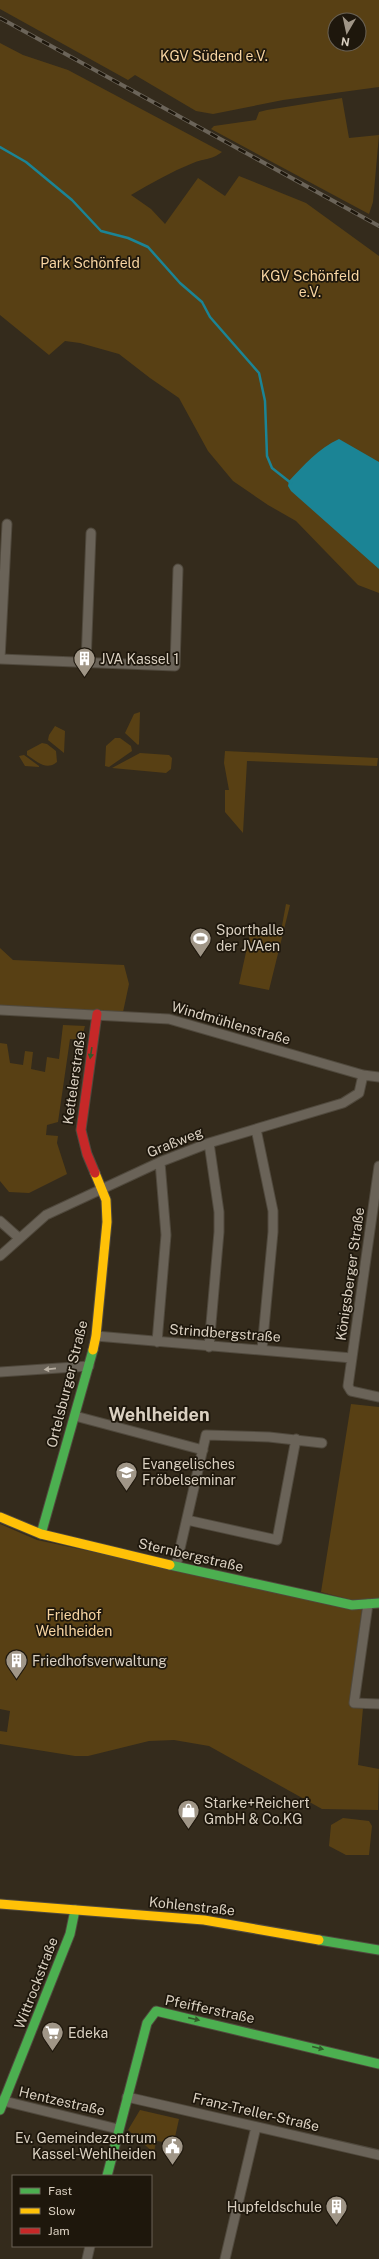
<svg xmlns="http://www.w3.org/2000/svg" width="379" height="2259" font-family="'Public Sans',sans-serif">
<rect width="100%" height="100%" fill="#342b1c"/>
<path fill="#584014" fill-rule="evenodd" d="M0 0H379V87L283 100 213 114 196 111 135 75 128 80 0 9ZM335 20H359V44H335Z
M0 43 23 55 68 70 222 152C210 161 204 158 193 163 171 172 151 183 131 195L151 209 165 224 198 178 225 196 239 176 306 203 379 256V593L358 585 296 521 268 505 233 481 208 451 179 398 150 378 119 354 80 343 65 341 49 355 0 315Z
M342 98 349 138 379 135 373 202 369 214 211 129 214 126 256 120 259 112 267 110Z
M140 712 139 744 138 745 125 733 134 714Z
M55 726 65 731 64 753 48 740 49 735Z
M115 738H120L131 746 132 751 109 767 105 766 106 746Z
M42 743 47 744 56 751 57 762C46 771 38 762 27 755V751Z
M225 751 378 758 377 766 247 761 243 833 225 812V790H229L224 763Z
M140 753 169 755 172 758 171 769 166 773 112 768Z
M24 755 39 766V767L25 766 19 756Z
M286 904 290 905 269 990 239 984 252 925 281 931Z
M0 948 13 960 124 965 129 984 123 1012 0 1006Z
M63 1025 85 1026 81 1040 70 1039 58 1122 47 1125 46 1135 58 1136 57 1143 67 1174 29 1193 9 1192 0 1181V1043L7 1044 10 1063 23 1065 25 1051 33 1052 31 1069 45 1072 47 1057 59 1059Z
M351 1404 379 1407V1599L352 1600 321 1592Z
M0 1524 37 1540 362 1609 350 1705 363 1708 358 1765 379 1769 378 1810 322 1809 209 1746 174 1740 149 1741 88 1756H75L0 1744V1731L7 1732 10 1711 0 1709Z
M343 1818 369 1821 372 1826 369 1855H346L329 1846 331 1825Z
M140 2110 179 2119 175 2137 164 2142 156 2141 154 2153 128 2130Z"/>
<path fill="#1b8495" d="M339 439 379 462V569L291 491 288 486 289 481C303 466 319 448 339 439Z"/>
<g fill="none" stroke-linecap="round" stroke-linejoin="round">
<path stroke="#1b8495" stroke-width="2.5" d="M0 147 26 162 72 200 101 231 128 238 148 247 180 283 202 302 210 317 259 373 265 401 267 456 272 468 291 483"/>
<defs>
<path id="street" d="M0 659 175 666 178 569
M0 659 7 524
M86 663 91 533
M0 1010 169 1019 363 1075 379 1077
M256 1129 273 1211V1232L262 1349
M379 1166 348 1386 351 1391 379 1397
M0 1221 19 1238
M0 1256 46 1215 160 1162 209 1143 343 1103 359 1093 363 1075
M96 1336 352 1358
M157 1342 166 1235 160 1162
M209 1347 219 1232V1212L209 1143
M0 1372 89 1366
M75 1416 203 1450
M187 1520 277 1540 296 1439
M176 1566 206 1435 269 1437 322 1443
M368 1604 354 1703 379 1704
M127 2097 379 2155
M0 2100 118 2129
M87 2259 90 2246
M225 2259 256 2127"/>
<path id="fast" d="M41 1534 93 1350
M170 1565 352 1605 379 1603
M319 1940 379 1950
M0 2110 70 1934 75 1910
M107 2176 147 2023 156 2011 379 2064"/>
<path id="slow" d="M93 1350 96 1336 107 1222 106 1200 95 1173
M0 1517 41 1534 170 1565
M0 1904 204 1920 319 1940"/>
<path id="jam" d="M95 1173 87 1154 81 1130 97 1014"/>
</defs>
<use href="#street" stroke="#50493d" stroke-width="11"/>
<use href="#fast" stroke="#50493d" stroke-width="11"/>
<use href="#slow" stroke="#50493d" stroke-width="11"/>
<use href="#jam" stroke="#50493d" stroke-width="11"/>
<use href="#street" stroke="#6a6358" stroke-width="9"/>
<use href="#fast" stroke="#4caf50" stroke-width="9"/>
<use href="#slow" stroke="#ffc107" stroke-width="9"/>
<use href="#jam" stroke="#c62828" stroke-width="9"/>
<defs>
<path id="rail" d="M0 18 379 226"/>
</defs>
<use href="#rail" stroke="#6b6459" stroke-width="4"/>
<use href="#rail" stroke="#1e170c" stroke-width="2.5" stroke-dasharray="8" stroke-linecap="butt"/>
</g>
<defs><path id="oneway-solid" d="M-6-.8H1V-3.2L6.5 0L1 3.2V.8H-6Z"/></defs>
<g fill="#335b2b">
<use href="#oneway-solid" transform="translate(91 1053) rotate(99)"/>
<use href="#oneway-solid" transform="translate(194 2019) rotate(13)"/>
<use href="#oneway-solid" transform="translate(318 2048) rotate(14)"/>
</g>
<use fill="#b8afa2" href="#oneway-solid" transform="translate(50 1369) rotate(174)"/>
<defs>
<symbol id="building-pin" viewBox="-11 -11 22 30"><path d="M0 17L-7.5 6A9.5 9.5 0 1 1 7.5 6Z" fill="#a09687" stroke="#1e170c"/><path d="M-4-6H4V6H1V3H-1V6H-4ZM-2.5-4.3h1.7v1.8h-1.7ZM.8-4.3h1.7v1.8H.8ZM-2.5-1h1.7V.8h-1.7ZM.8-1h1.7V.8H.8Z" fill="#fff"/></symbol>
<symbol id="stadium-pin" viewBox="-11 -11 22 30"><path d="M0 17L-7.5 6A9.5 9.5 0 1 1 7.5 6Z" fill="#a09687" stroke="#1e170c"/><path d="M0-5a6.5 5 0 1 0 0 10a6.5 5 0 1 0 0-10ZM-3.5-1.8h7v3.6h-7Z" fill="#fff"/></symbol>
<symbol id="school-pin" viewBox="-11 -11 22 30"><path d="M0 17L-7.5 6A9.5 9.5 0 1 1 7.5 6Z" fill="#a09687" stroke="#1e170c"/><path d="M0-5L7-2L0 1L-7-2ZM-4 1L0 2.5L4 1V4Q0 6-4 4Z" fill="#fff"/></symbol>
<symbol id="shop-pin" viewBox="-11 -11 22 30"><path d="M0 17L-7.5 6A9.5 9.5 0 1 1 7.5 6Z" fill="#a09687" stroke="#1e170c"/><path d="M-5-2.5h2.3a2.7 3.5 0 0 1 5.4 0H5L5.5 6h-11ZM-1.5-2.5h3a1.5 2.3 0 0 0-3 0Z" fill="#fff"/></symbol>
<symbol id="supermarket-pin" viewBox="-11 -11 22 30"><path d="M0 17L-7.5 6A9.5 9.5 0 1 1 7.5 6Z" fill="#a09687" stroke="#1e170c"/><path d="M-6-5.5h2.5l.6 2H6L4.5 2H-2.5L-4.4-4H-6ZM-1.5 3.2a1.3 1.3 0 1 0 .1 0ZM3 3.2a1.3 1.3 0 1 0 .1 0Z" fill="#fff"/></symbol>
<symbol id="civic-pin" viewBox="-11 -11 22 30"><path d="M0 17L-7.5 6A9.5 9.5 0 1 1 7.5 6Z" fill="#a09687" stroke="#1e170c"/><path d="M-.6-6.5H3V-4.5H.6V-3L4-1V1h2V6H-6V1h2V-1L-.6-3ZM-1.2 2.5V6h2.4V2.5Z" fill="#fff"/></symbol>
</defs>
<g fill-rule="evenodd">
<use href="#building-pin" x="72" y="646" width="25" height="34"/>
<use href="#stadium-pin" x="188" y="926" width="25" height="34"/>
<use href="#school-pin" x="114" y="1460" width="25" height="34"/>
<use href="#building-pin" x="4" y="1648" width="25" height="34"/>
<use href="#shop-pin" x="176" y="1798" width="25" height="34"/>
<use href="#supermarket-pin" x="40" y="2020" width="25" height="34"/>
<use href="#civic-pin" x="160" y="2134" width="25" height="34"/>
<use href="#building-pin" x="324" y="2194" width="25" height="34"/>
</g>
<g text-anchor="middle" stroke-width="3.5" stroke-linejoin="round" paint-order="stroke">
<g font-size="14" fill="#f8d5a2" stroke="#1e170c">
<text x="214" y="61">KGV Südend e.V.</text>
<text x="90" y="268">Park Schönfeld</text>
<text x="310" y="281">KGV Schönfeld<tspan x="310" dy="16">e.V.</tspan></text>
<text x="74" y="1620">Friedhof<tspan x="74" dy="16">Wehlheiden</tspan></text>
</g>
<g font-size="14" fill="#dad0c1" stroke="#1e170c" text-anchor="start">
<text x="100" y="664">JVA Kassel 1</text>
<text x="216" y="935">Sporthalle<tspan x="216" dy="16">der JVAen</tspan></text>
<text x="142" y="1469">Evangelisches<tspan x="142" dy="16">Fröbelseminar</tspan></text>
<text x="32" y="1666">Friedhofsverwaltung</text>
<text x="204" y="1808">Starke+Reichert<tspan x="204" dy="16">GmbH &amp; Co.KG</tspan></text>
<text x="68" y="2038">Edeka</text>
<text x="156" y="2143" text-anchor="end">Ev. Gemeindezentrum<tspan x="156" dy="16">Kassel-Wehlheiden</tspan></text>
<text x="322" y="2212" text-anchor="end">Hupfeldschule</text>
</g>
<g font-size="14" fill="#dad0c1" stroke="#1e170c">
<text transform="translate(231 1023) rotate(16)" y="5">Windmühlenstraße</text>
<text transform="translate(74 1078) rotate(-82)" y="5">Kettelerstraße</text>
<text transform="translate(175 1142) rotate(-22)" y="5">Graßweg</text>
<text transform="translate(350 1274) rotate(-82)" y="5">Königsberger Straße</text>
<text transform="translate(225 1333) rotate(4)" y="5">Strindbergstraße</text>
<text transform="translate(67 1384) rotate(-76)" y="5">Ortelsburger Straße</text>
<text transform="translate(191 1555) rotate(13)" y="5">Sternbergstraße</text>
<text transform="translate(192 1906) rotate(6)" y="5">Kohlenstraße</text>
<text transform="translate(36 1983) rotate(-69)" y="5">Wittrockstraße</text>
<text transform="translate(210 2009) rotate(12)" y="5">Pfeifferstraße</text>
<text transform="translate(62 2101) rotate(13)" y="5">Hentzestraße</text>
<text transform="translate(256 2112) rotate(13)" y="5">Franz-Treller-Straße</text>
</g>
<g font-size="18" font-weight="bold" fill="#dad0c1" stroke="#1e170c">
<text x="159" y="1421">Wehlheiden</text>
</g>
</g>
<rect x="12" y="2175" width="140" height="72" fill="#1e170c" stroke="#696154"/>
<rect x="20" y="2188" width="20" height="6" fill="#4caf50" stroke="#696154"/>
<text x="48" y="2195" font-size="12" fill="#dad0c1">Fast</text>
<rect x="20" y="2208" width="20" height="6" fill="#ffc107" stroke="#696154"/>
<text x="48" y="2215" font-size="12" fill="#dad0c1">Slow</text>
<rect x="20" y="2228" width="20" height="6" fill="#c62828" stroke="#696154"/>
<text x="48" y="2235" font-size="12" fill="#dad0c1">Jam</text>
<g transform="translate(347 32) rotate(189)"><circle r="19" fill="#1e170c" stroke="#696154"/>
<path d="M0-3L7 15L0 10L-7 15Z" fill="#a09687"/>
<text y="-6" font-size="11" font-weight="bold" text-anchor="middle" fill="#dad0c1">N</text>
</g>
</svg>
